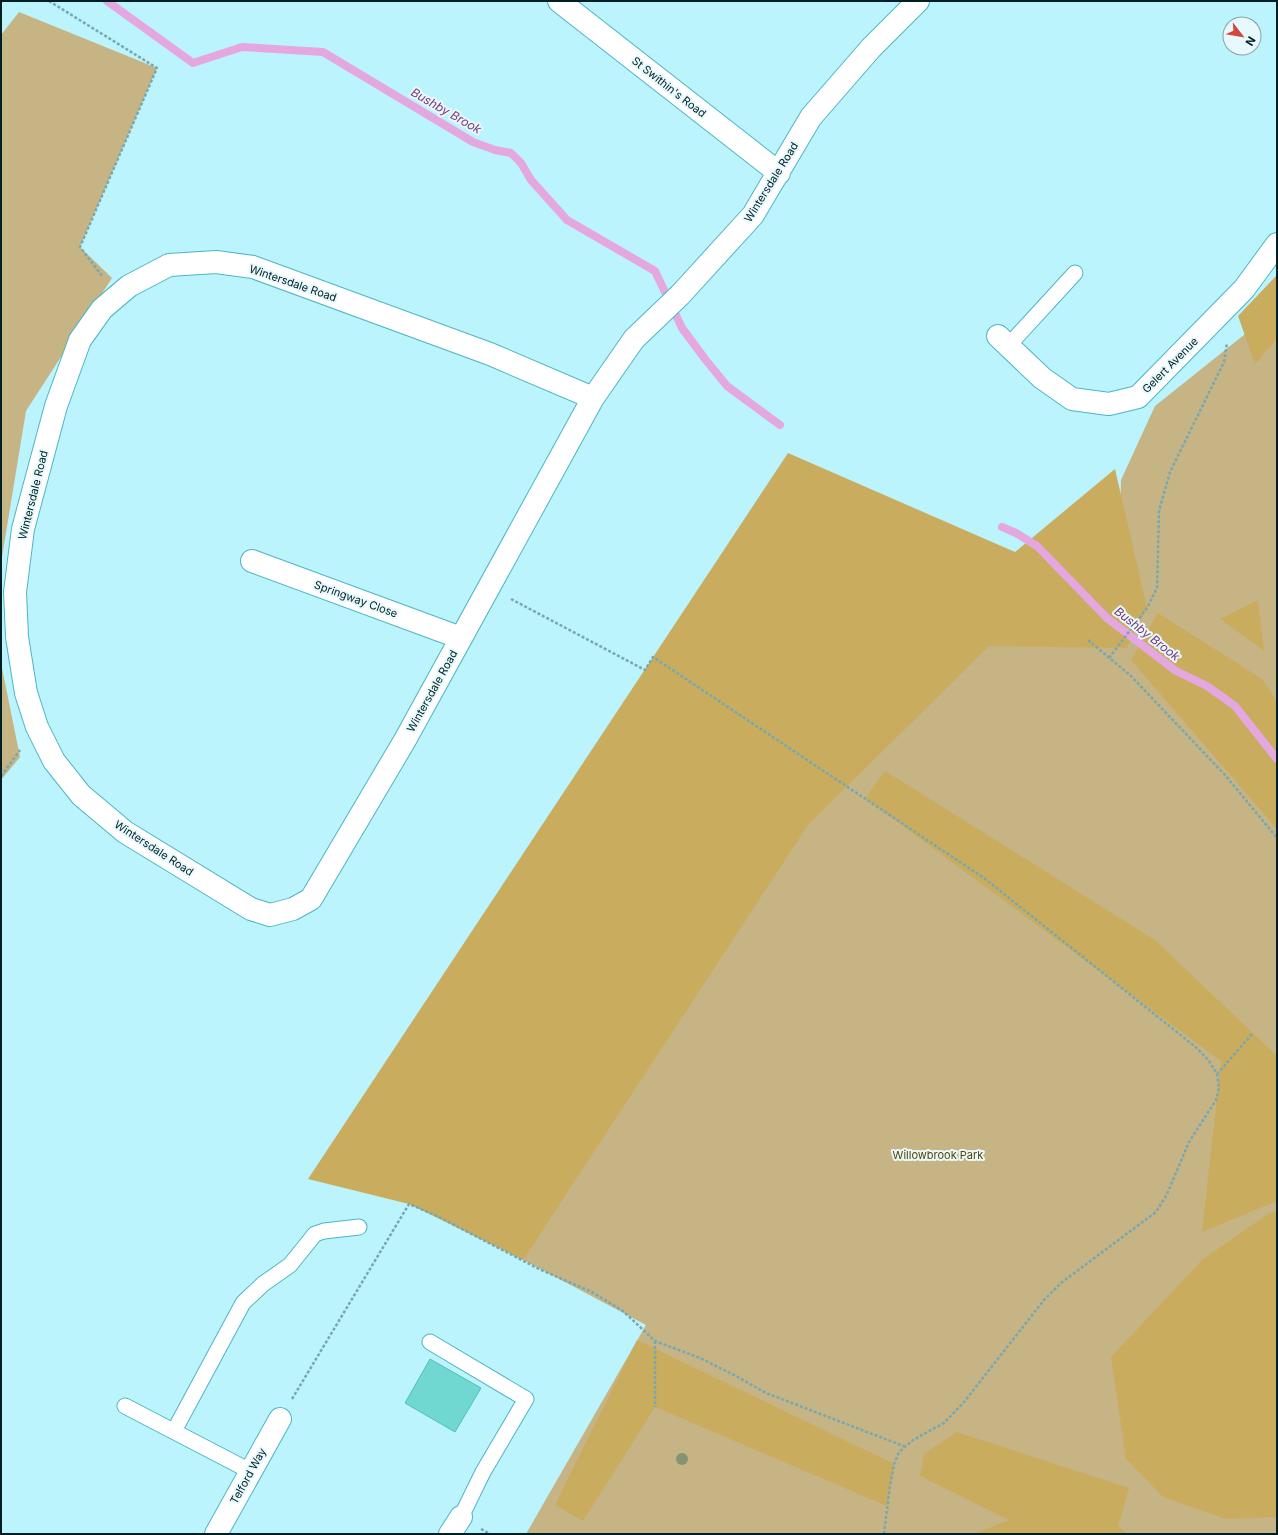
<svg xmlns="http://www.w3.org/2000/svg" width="1278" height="1535" font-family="Inter,sans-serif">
<rect width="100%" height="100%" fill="#bbf4fd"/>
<path fill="#c6b485" d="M19 12 157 68 80 247 112 278 26 411 1 563V35Z
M1277 303V1534H526L646 1325 480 1237 790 763 1120 521 1121 480 1155 406 1274 311Z
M1 663 20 757 1 780Z"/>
<path fill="#caac5e" d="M1277 275V339L1255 364 1238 316Z
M788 453 1015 552 1115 469 1147 608 1127 648 989 646 808 825 523 1260 409 1204 308 1179Z
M1258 600 1264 651 1220 619Z
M1158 613 1262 679 1277 701V829L1131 660Z
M885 771 1155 940 1277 1056V1201L1202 1232 1221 1061 865 798Z
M1277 1211V1517L1226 1519 1163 1497 1126 1459 1111 1357 1203 1259 1268 1214Z
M637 1340 894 1464 887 1506 655 1407 583 1521 555 1505Z
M957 1432 1129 1488 1118 1526 1128 1534H974L1009 1520 920 1476 924 1454Z"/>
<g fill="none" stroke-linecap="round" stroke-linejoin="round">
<path stroke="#e4a7e0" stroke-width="8" d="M107 1 193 63 242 47 323 52 473 142 495 150 511 153 521 163 531 180 567 220 655 271 682 328 705 359 727 386 780 425
M1002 527 1016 533 1037 546 1107 618 1176 671 1207 686 1235 706 1277 759"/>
</g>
<path fill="#70d8d1" stroke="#55beb7" d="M430 1359 481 1388 455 1432 405 1403Z"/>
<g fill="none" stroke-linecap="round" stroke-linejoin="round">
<defs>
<path id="service" d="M1008 346 1075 273
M430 1342 526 1399 483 1472 461 1517
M125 1406 250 1471
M174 1431 243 1303 263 1284 290 1265 315 1234 324 1231 359 1227"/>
<path id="minor" d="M559 1 779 173
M998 336 1042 378 1072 399 1109 404 1138 397 1244 289 1277 244
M593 398 490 354 253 267 216 262 169 265 129 286 102 309 80 340 56 406 23 529 15 592 17 637 26 693 37 727 54 761 81 795 125 832 251 909 270 915 293 909 311 899 405 740 593 398 634 339 680 295 753 215 811 117 871 48 918 1
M252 561 461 638
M216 1534 280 1419
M450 1534 461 1517"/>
</defs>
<use href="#service" stroke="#4db5c5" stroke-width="17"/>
<use href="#minor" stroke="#4db5c5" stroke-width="24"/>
<path stroke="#78a8af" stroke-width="2.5" stroke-dasharray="3 2" stroke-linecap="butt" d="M49 1 157 68 80 247 102 276
M511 599 645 670 653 657 984 878 1198 1049 1209 1061 1217 1074 1219 1088 1216 1100 1189 1142 1167 1194 1156 1212 1061 1283 1044 1300 964 1402 944 1423 913 1440 899 1452 894 1464 890 1486 884 1534
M1088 640 1131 676 1225 775 1277 838
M1109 658 1147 608 1157 588 1159 511 1170 472 1224 362 1227 343
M1 776 20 750
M1217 1074 1253 1033
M655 1341V1407
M292 1399 409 1204 435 1215 539 1269 592 1292 623 1311 655 1341 700 1358 736 1376 766 1393 906 1447
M481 1529 490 1534"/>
<use href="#service" stroke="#fff" stroke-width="15"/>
<use href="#minor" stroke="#fff" stroke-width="22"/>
</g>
<circle fill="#859374" cx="682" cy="1459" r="6"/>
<g text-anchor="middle" stroke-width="4" stroke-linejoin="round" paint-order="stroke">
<g font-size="11" fill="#001f24" stroke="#e7f9fc">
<text transform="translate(669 87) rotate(38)" y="4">St Swithin's Road</text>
<text transform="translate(771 182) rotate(-58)" y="4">Wintersdale Road</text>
<text transform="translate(293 283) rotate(19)" y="4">Wintersdale Road</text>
<text transform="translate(1170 365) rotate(-45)" y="4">Gelert Avenue</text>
<text transform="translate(33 495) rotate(-76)" y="4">Wintersdale Road</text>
<text transform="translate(356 599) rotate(20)" y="4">Springway Close</text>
<text transform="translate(432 691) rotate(-61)" y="4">Wintersdale Road</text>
<text transform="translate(154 848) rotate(33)" y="4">Wintersdale Road</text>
<text transform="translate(248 1476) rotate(-61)" y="4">Telford Way</text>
</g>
<g font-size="11" fill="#594403" stroke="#e7f9fc">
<text x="938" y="1159">Willowbrook Park</text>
</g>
<g font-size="12" font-style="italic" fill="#7d357a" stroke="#e7f9fc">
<text transform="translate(446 111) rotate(30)" y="4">Bushby Brook</text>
<text transform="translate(1147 634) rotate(38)" y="4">Bushby Brook</text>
</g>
</g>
<rect width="1278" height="1535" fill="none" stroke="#001f24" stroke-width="4"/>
<g transform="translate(1242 36) rotate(121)"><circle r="19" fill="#e7f9fc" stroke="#8ba2a6"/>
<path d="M0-3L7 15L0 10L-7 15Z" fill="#d44638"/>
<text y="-6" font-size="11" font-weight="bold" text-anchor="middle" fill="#001f24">N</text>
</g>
</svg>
